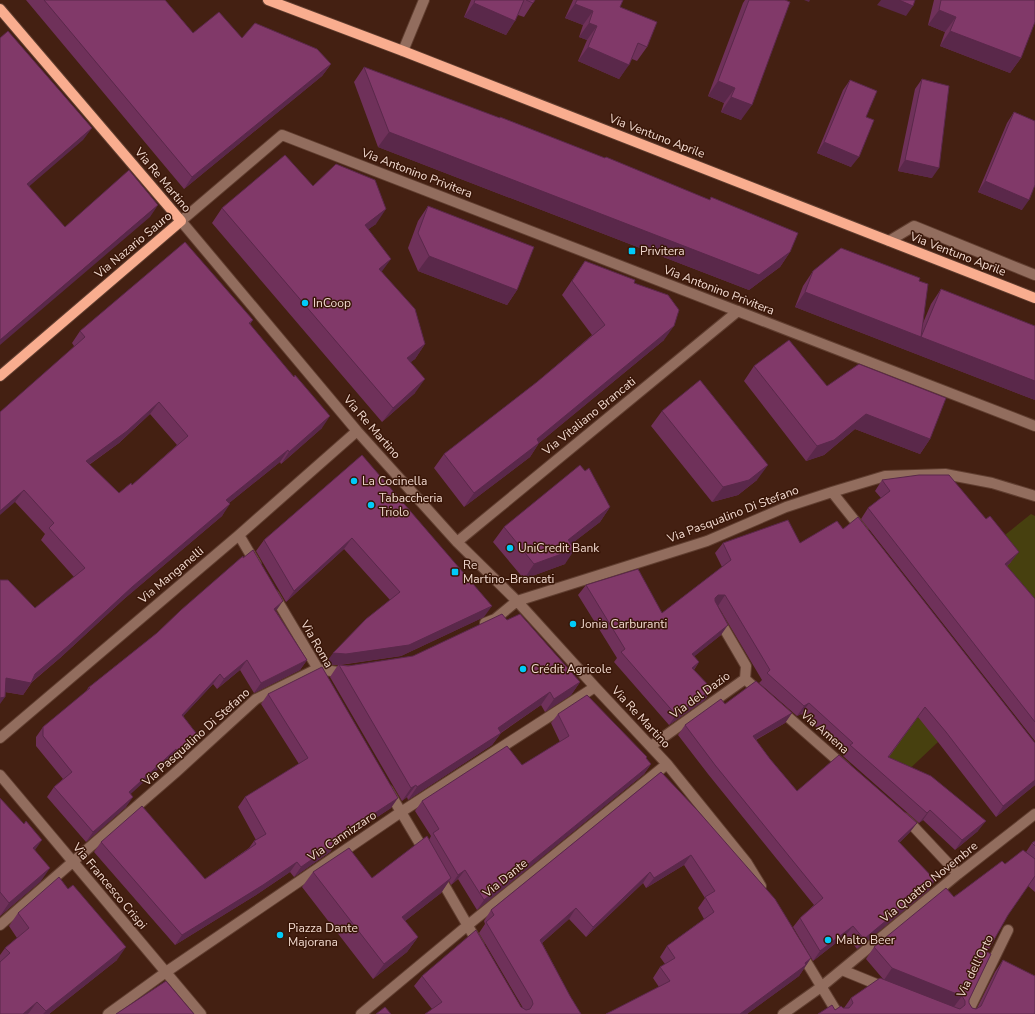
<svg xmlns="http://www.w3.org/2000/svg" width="1035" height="1014" font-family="'Nunito Sans',sans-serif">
<rect width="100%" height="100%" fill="#442012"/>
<path fill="#47400f" d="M1031 514 1035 516V637L995 543Z
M910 688 938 742 901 777 885 763Z"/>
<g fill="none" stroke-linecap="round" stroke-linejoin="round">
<defs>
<path id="minor" d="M403 51 424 0
M889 241 914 226 1035 275
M832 492 863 531
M239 535 256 564
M457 542 738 311
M274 595 321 674
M718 618 746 666 745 679 761 693
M485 623 495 619 517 601 707 541 786 507 832 492 885 476 945 474 992 483 1035 496
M779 709 845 767
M0 738 239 535 357 431
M651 746 745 679
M0 775 201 1014
M388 790 426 854
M904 818 914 827 958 874
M439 876 479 945
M761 886 747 863 667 764 595 687 517 601 457 542 357 431 181 221 282 135 1035 426
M0 925 175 773 256 699 317 669 338 672 347 671
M801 953 838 1014
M842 970 886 988
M108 1014 166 972 401 812 595 687
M361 1014 468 925 667 764
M783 1014 821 987 958 874 1035 814
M967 1014 1008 930"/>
<path id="major" d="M268 0 403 51 1035 298
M0 9 181 221 0 376"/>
</defs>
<use href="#minor" stroke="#603e30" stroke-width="12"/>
<use href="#major" stroke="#603e30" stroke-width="12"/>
<use href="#minor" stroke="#926d5e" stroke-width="10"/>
<use href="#major" stroke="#f9ad8f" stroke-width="10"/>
</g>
<path fill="#6f315a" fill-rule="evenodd" d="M26 0H165L193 33 242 38 331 64 322 76 184 189Z
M471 0H535L533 3 524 17 518 15 506 35 464 17Z
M573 0H623L620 7 647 47 637 61 632 59 619 79 578 61 587 40 579 37 583 25 565 18Z
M745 0H785L741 120 721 112 724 103 708 96 743 3Z
M934 0H1034L1021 58 1010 73 940 46 945 32 928 25Z
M364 67 499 118 500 117 710 200 711 197 790 252 780 267 749 290 378 147 354 82Z
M922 79 932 178 898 171 915 89Z
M850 80 866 117 851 167 817 153 843 90Z
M1014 112 1022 210 978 192 1007 123Z
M313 186 376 224 368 229 382 272 425 344 415 359 410 362 415 393 382 422 212 223 222 208Z
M428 206 517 290 507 305 418 271 408 248 418 221Z
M585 261 634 283 664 340 539 443 530 457 464 507 434 468 444 454 537 382 592 335 562 295Z
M813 271 919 281 923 323 931 304 941 289 1035 400 795 307 803 286Z
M253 320 250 324 322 428 281 464 280 462 229 503 222 516 124 599 60 658 32 682 23 695 5 692 35 608 74 577 41 540 45 534 15 502 74 346 72 343 80 331ZM150 414 177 445 132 485 119 493 89 465 119 443Z
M754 366 827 386 930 439 920 454 855 429 824 455 806 461 744 381Z
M662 411 757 480 738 495 712 502 651 426Z
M362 455 484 617 401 656 340 665 348 666 413 656 507 620 580 682 571 695 545 712 541 705 501 733 492 745 408 800 407 797 402 801 330 677 338 665 325 664 390 600 344 549 286 602 256 551 264 540Z
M882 480 1011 562 1007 566 1035 599V741L861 519 868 508 881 498 875 491Z
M610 507 600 522 571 544 565 564 524 579 493 542 504 527Z
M723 543H800L1035 785 996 817 938 742 918 717 889 757 978 831 955 850 923 820 919 823 843 756 845 752 801 714 797 716 759 683 762 680 718 606 721 635 694 656 699 662 694 670 712 689 705 700 669 725 614 662 617 658 578 595 586 585 662 613 722 567 715 553Z
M276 611 307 660 300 670 254 693 240 670 217 689 213 684 183 716 196 733 189 743 171 762 169 759 130 794 126 807 86 842 47 797 54 787 63 779 36 746V737L43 727 86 692 88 688 157 633Z
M268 694 391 808 336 844 330 852 294 877 290 872 256 895 175 945 94 852 101 842 205 879 249 848 254 841 256 840 238 807 245 797 299 764 261 704Z
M725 704 792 713 785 723 756 740 770 759 797 791 917 823 910 832 899 843 935 880 929 890 857 949 846 935 813 961 793 927 800 918 814 905 708 774 678 735 685 725Z
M558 714 646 759 651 764 644 774 477 910 458 879 451 885 449 881 441 893 405 921 418 937 407 952 373 979 302 887 313 872 372 878 429 840 431 836 415 811 422 801 522 765 560 742 551 723Z
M661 772 811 958 799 976 747 1014H606L659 987 653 978 660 967 665 964 660 957 667 946 704 919 698 908 705 898 684 865 646 888 643 883 586 937 569 919 542 943 570 996 581 1014 432 1009 414 986 422 976 521 1007 523 1008 479 933 485 924 484 921 491 910Z
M0 798 35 850 41 881 0 916Z
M1035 841V892L1028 886 1008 915 987 952 969 1000V1003L972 1008 976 1009 977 1008 995 972 1003 960 1035 1014 835 1010 844 1008 851 998 883 979 866 959 874 947 1005 864 1026 852 1032 843Z
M18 913 117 960 49 1014H0V955L5 948 17 938 9 926Z"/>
<path fill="#5a284a" d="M804 0H810L809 2Z
M881 0H899L913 6 906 16 877 5Z
M474 3 515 21 506 35 464 17Z
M575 4 593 11 583 25 565 18Z
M939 10 956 17 945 32 928 25Z
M589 23 597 26 587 40 579 37Z
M950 31 1021 58 1010 73 940 46Z
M588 47 629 65 619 79 578 61Z
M331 64 322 76 184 189 192 177Z
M718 81 735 88 724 103 708 96Z
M731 97 752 105 741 120 721 112Z
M92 128 83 140 18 196 27 184Z
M389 132 790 252 780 267 749 290 378 147Z
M824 142 859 157 851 167 817 153Z
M905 160 939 168 932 178 898 171Z
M985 181 1029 200 1022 210 978 192Z
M158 205 150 217 0 345V340Z
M386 209 376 224 355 239 365 225Z
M429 256 517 290 507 305 418 271Z
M391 259 380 274 379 269Z
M805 292 921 337 911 352 795 307Z
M674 326 664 340 539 443 530 457 464 507 474 493 537 439Z
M921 337 1035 381V400L911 352Z
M425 344 415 359 397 373 407 358Z
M425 379 415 393 382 422 393 408Z
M159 402 150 414 119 443 77 473 86 461Z
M866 414 930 439 920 454 855 429 824 455 806 461 817 446Z
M330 416 322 428 281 464 289 452Z
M288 450 280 462 218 512 226 500Z
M768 465 757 480 738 495 712 502 723 487Z
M24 490 15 502 0 515V511Z
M230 504 222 516 124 599 60 658 30 683H31L23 695 0 691 6 678 132 587Z
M610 507 600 522 557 555 568 540Z
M352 538 344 549 286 602 294 591Z
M575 549 565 564 524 579 534 564Z
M1019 552 1011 562 998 574 1005 564Z
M718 595H725L718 606 711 605 715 598Z
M283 601 276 611 274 609Z
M492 606 484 617 401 656 338 665 325 664 333 653Z
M728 625 721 635 685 664 692 654Z
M247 660 240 670 217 689 224 679Z
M307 660 300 670 254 693 261 683Z
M699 662 692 672V668Z
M220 674 213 684 175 725 182 715Z
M580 682 571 695 545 712 554 699Z
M712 689 705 700 669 725 676 715Z
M550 692 541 705 497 735 501 733 492 745 408 800 417 787 498 728Z
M5 697 0 704V698Z
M809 703 801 714 797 716 804 706Z
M792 713 785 723 746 745 753 736Z
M196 733 189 743 171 762 178 752Z
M176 749 169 759 122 802 129 792Z
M651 764 644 774 477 910 484 900Z
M1035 780V785L996 817 1003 806Z
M416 785 407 797 402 801 411 788Z
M133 797 126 807 86 842 93 832Z
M398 798 391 808 336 844 330 852 294 877 301 867 335 839Z
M930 810 923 820 919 823 927 813Z
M986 821 978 831 955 850 962 840Z
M917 823 910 832 891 851 898 841Z
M42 840 33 853V848Z
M691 855 684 865 646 888 654 878Z
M297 862 290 872 256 895 175 945 182 935Z
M50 868 41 881 0 916 9 903Z
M465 870 458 879 451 885 458 875Z
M650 872 643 883 586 937 593 927Z
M451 878 441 893 391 932 402 917Z
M935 880 929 890 857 949 864 939Z
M576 908 569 919 533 951 540 940Z
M853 926 846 935 813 961 820 951Z
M418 937 407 952 373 979 384 964Z
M126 947 117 960 49 1014H43L46 1011Z
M811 958 799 976 791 982 747 1014H740Z
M892 968 962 996 953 1008 884 980Z
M37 1002 28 1014H23Z"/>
<path fill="#813969" stroke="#5a284a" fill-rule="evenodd" d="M44 0H165L193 33 219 12 242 38 255 23 317 49 331 64 192 177Z
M475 0H524L515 21 474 3Z
M526 0H535L533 3Z
M577 0H623L620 7 657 22 647 47 638 43 629 65 588 47 597 26 589 23 593 11 575 4Z
M749 0H785L790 2 752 105 731 97 735 88 718 81Z
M899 0H915L913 6Z
M941 0H1035V22L1021 58 950 31 956 17 939 10Z
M8 31 92 128 27 184 65 227 129 170 158 205 0 340V38Z
M364 67 500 118V117L605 158 606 157 710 200 711 197 798 233 790 252 759 275 389 132Z
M922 79 949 86 939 168 905 160Z
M850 80 877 91 866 117 874 120 859 157 824 142Z
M1014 112 1035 121V185L1029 200 985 181Z
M285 155 313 186 336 164 375 180 386 209 365 225 391 259 379 269 415 309 425 344 407 358 425 379 393 408 222 208Z
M428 206 534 247 517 290 429 256 418 233Z
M185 242 253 320 249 323 294 377 295 375 330 416 289 452 288 450 226 500 230 504 132 587 68 646 35 674 31 683 6 678 5 697 0 698V580H8L35 608 85 568 49 528 54 523 24 490 0 511V412L85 337 80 331ZM159 402 188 436 132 485 131 483 119 493 86 461 127 431Z
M841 248 920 278 919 281 928 284 921 337 805 292 813 271Z
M585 261 635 280 634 283 668 295 679 310 674 326 537 439 539 443 474 493 444 454 537 382 605 325 572 281Z
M941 289 1035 326V381L921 337Z
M789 340 827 386 859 364 946 398 930 439 866 414 834 440 817 446 754 366Z
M700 380 768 465 749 480 723 487 662 411Z
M362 455 492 606 409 645 346 654 333 653 366 619 400 592 352 538 294 591 264 540Z
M580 465 585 471 589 468 610 507 568 540 575 549 534 564 504 527Z
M919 475H949L986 519 990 516 1019 552 1005 564 1035 599V722L868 508 890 491 882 480Z
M858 517 1035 743V780L1003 806 946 732 925 707 888 757 931 776 986 821 962 840 930 810 927 813 850 745 853 743 809 703 804 706 767 673 770 670 725 595H718L715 598V601L728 625 692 654 699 662 692 668 712 689 676 715 621 652 625 649 586 585 638 569 662 613 731 560 723 543 788 520 800 543 837 521 843 529Z
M253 550 283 601 274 609 307 660 261 683 247 660 224 679 220 674 182 715 196 733 178 752 176 749 129 792 133 797 93 832 54 787 72 772 43 736V727L90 688H88L157 633 181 610 243 556V558Z
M502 614 507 620 520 614 580 682 554 699 550 692 498 728 501 733 417 787 416 785 411 788 339 665 348 666 413 656Z
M322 667 398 798 335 839 337 842 301 867 297 862 263 885 182 935 101 842 142 806 205 879 256 844 254 841 266 834 245 797 308 758 268 694Z
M756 681 792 713 753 736 770 759 797 791 839 755 917 823 898 841 935 880 864 939 853 926 820 951 800 918 823 898 715 765 685 725 721 699 725 704Z
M587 695 647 757 646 758 651 764 484 900 465 870 458 875 433 833 439 829 422 801 507 746 522 765 569 736 558 714Z
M661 772 698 811 775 899 811 958 805 963 806 965 740 1014H606L670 981 660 967 675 958 667 946 714 912 705 897 715 891 691 855 654 878 650 872 593 927 576 908 540 940 570 996 581 1014H425L442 1002 422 976 476 930 521 1007 526 1010 530 1009 533 1004 532 1000 486 922 494 915 491 910Z
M0 798 24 824 26 821 42 840 33 848 50 868 9 903 0 892Z
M427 836 451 878 402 917 418 937 384 964 313 872 349 848 372 878Z
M1035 841V846L1032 843Z
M1023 850 1035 859V876L1008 915 987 952 991 954 969 1000V1003L972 1008 976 1009 981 1006 1003 960 1035 976V1014H818L832 1005 835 1010 841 1006 843 1008H849L853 1003 851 998 880 978 957 1008 960 1009 965 1005V1001L962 996 892 968 874 947 946 888 954 897 1002 861 1005 864Z
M59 877 68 889 73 885 126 947 46 1011 37 1002 23 1014H0V962L10 953 5 948 29 928 18 913Z
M166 981 194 1014H116Z
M385 1007 391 1014H376Z"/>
<g fill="#00cbf9" stroke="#391608" stroke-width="1.5">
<rect x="628" y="247" width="8" height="8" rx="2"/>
<circle cx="305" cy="303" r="4"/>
<circle cx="354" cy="481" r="4"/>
<circle cx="371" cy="505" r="4"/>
<circle cx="510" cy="548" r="4"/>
<rect x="451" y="568" width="8" height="8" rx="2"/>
<circle cx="573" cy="624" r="4"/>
<circle cx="523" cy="669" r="4"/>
<circle cx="280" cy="935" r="4"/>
<circle cx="828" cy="940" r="4"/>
</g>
<g text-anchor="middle" stroke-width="3" stroke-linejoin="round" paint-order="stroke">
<g font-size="12" fill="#f1d9cf" stroke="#391608">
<text transform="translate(657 136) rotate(21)" y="4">Via Ventuno Aprile</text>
<text transform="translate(417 173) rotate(21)" y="4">Via Antonino Privitera</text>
<text transform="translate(163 180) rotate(50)" y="4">Via Re Martino</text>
<text transform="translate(133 245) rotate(-40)" y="4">Via Nazario Sauro</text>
<text transform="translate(958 254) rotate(21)" y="4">Via Ventuno Aprile</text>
<text transform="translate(719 290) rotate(21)" y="4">Via Antonino Privitera</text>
<text transform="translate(589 416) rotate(-39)" y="4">Via Vitaliano Brancati</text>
<text transform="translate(372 427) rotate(49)" y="4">Via Re Martino</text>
<text transform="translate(733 514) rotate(-21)" y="4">Via Pasqualino Di Stefano</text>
<text transform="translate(171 575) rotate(-40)" y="4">Via Manganelli</text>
<text transform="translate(317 644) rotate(60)" y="4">Via Roma</text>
<text transform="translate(700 695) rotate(-36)" y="4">Via del Dazio</text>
<text transform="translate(641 717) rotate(47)" y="4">Via Re Martino</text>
<text transform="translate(825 732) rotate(41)" y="4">Via Amena</text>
<text transform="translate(196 737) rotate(-42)" y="4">Via Pasqualino Di Stefano</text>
<text transform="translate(342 836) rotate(-34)" y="4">Via Cannizzaro</text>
<text transform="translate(505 878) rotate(-39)" y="4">Via Dante</text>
<text transform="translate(929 882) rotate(-39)" y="4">Via Quattro Novembre</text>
<text transform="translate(110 886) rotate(50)" y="4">Via Francesco Crispi</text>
<text transform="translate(975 966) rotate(-64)" y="4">Via dell'Orto</text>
</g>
<g font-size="12" fill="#f1d9cf" stroke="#391608" text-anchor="start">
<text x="640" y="255">Privitera</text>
<text x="313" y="307">InCoop</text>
<text x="362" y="485">La Cocinella</text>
<text x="379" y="502">Tabaccheria<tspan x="379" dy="14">Triolo</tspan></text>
<text x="518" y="552">UniCredit Bank</text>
<text x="463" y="569">Re<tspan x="463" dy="14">Martino-Brancati</tspan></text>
<text x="581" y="628">Jonia Carburanti</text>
<text x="531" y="673">Crédit Agricole</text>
<text x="288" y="932">Piazza Dante<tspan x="288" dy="14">Majorana</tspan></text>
<text x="836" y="944">Malto Beer</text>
</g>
</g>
</svg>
